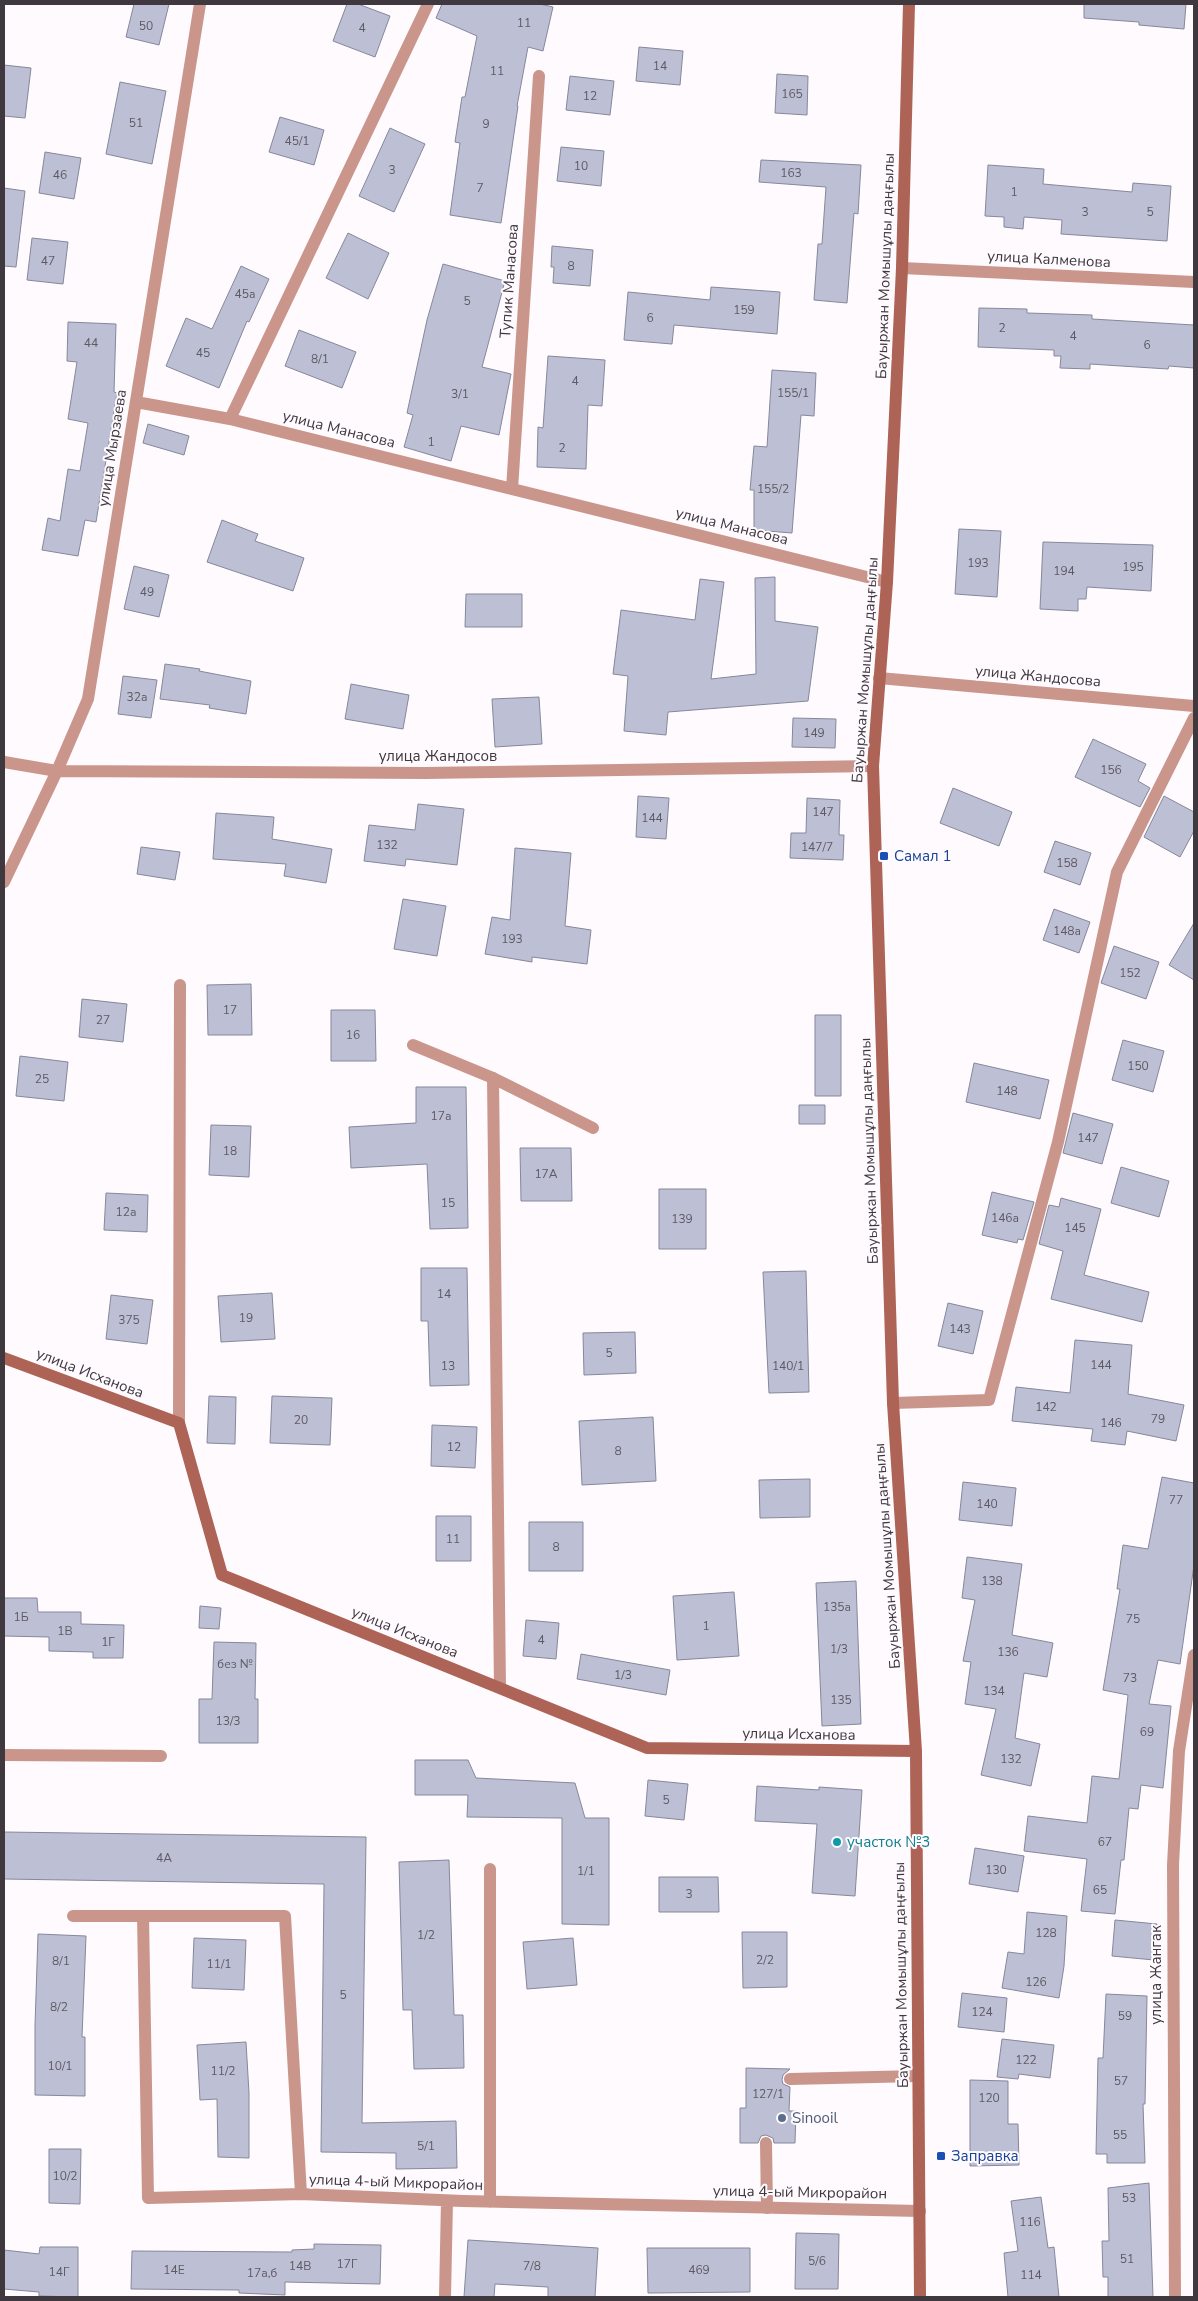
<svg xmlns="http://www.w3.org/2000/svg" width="1198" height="2301" font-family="'Nunito Sans',sans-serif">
<rect width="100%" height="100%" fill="#fefafe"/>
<path fill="#bdbfd4" stroke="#85879b" d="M134 4H169L159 45 126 37Z
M347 4H358L390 16 375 57 333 41Z
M442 4H540L553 7 543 51 528 47 517 106H518L501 223 450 215 460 143 455 142 462 97H465L477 36 436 18Z
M1084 4H1186L1184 29 1139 25V22L1084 18Z
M639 47 683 51 680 85 636 81Z
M4 65 31 68 25 118 4 116Z
M777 74 808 76 807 115 775 113Z
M570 76 614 81 610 115 566 110Z
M120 82 166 91 152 164 106 154Z
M280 117 324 130 314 165 269 152Z
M390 128 425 144 394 212 359 196Z
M561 147 604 151 601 186 557 181Z
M45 152 81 158 74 199 39 193Z
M761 160 861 165 858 214 854 213 847 303 814 300 818 244H822L826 187 759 182Z
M988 165 1044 169 1043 184 1132 192 1133 183 1171 186 1167 241 1061 234 1062 220 1024 217 1023 229 1004 227V217L985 216Z
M4 188 25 191 16 267 4 266Z
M348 233 389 253 368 299 326 278Z
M32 238 68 242 63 284 27 280Z
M552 246 593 250 590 286 553 283 554 267H551Z
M443 264 505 281 482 367 511 374 499 435 461 426 451 461 404 447 413 415 407 413 427 320Z
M241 266 269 279 249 322 247 321 219 388 166 366 186 318 212 329Z
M711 287 780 292 777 334 674 325 672 344 624 340 628 292 710 300Z
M979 308 1027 309V313L1092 315V319L1194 325V368L1169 366 1168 369 1090 364V369L1060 368 1061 356H1054V350L978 347Z
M68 322 116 324 114 392 117 393 96 522 85 520 78 556 42 550 48 518 60 521 68 469 80 471 88 423 68 419 77 362 67 361Z
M299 330 356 352 342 388 285 366Z
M548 356 605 360 602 406 588 405 586 469 537 467 538 427 543 428Z
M772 370 816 373 814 416 801 415 792 533 754 530V490H750L754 446 767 447Z
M148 424 189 436 184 455 143 443Z
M222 520 258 534 255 541 304 558 293 591 207 562Z
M959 529 1001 531 997 597 955 594Z
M1043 542 1153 545 1151 591 1087 587 1086 599H1078V611L1040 609Z
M134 566 169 575 159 617 124 609Z
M775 577V621L818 627 808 701 668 712 666 735 624 731 628 676 613 674 621 610 695 620 700 579 724 582 711 679 756 674 755 578Z
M466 594H522V627H465Z
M165 664 200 669 199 671 251 681 246 714 209 708 210 705 160 699Z
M123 676 157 680 151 718 118 714Z
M351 684 409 695 403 729 345 719Z
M539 697 542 744 495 747 492 699Z
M793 718 836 719 835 748 792 747Z
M1093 739 1146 764 1138 781 1150 788 1140 807 1075 777Z
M953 788 1012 812 999 846 940 823Z
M638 796 669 798 666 839 636 837Z
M1164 796 1194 812V831L1180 857 1144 837Z
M807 798 840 800 839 835H844L843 860 790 858 791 833H806Z
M418 804 464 809 457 865 406 859 405 866 364 861 369 825 415 830Z
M216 813 274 817 272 839 332 849 326 883 284 876 286 864 213 859Z
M1055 841 1091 853 1080 885 1044 872Z
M141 847 180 852 175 880 137 874Z
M515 848 571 853 565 926 591 930 587 964 532 957V962L485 954 492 917 510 920Z
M403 899 446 906 437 956 394 949Z
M1054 909 1090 922 1079 953 1043 940Z
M1194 923V980L1169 965Z
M1114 946 1159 962 1146 999 1101 983Z
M251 984 252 1035H208L207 985Z
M82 999 127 1004 123 1042 79 1037Z
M331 1010H375L376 1061H331Z
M815 1015H841V1096H815Z
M1123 1040 1164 1051 1153 1092 1112 1080Z
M20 1056 68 1062 64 1101 16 1096Z
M974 1063 1049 1080 1040 1119 966 1102Z
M416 1087H466L468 1228 430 1229 427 1164 351 1168 349 1127 416 1123Z
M799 1105H825V1124H799Z
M1073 1113 1113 1124 1102 1164 1063 1153Z
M211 1125 251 1126 249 1177 209 1175Z
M520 1148H571L572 1201H521Z
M1121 1167 1169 1181 1159 1217 1111 1203Z
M659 1189H706V1249H659Z
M992 1192 1034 1202 1023 1240 1018 1239 1017 1243 982 1235Z
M106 1193 148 1195 147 1232 104 1230Z
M1061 1198 1101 1209 1084 1275 1149 1292 1142 1322 1051 1299 1063 1251 1039 1244 1049 1205 1059 1207Z
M421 1268H467L469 1385 430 1386 428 1321H421Z
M806 1271 809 1392 769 1393 763 1272Z
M272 1293 275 1339 221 1342 218 1296Z
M111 1295 153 1300 147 1344 106 1339Z
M948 1303 983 1311 973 1354 938 1346Z
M635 1332 636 1373 584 1375 583 1333Z
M1075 1340 1132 1345 1128 1394 1184 1405 1176 1441 1127 1431 1125 1445 1091 1441 1093 1429 1012 1421 1016 1387 1070 1393Z
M209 1396 236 1397 235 1444 207 1443Z
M272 1396 332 1398 330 1445 270 1443Z
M653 1417 656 1481 582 1485 579 1421Z
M432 1425 477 1427 475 1468 431 1466Z
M1162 1477 1194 1483V1565L1180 1664 1158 1660 1149 1704 1171 1706 1163 1788 1141 1785 1138 1809 1129 1808 1124 1860H1121L1115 1914 1081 1911 1087 1859 1024 1851 1028 1816 1087 1823 1092 1776 1119 1779 1128 1695 1103 1690 1120 1589H1117L1123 1545 1148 1549Z
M810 1479V1517L760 1518 759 1480Z
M963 1482 1016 1488 1012 1526 959 1520Z
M436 1516H471V1561H436Z
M529 1522H583V1571H529Z
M967 1557 1022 1564 1012 1635 1053 1643 1047 1677 1024 1673 1015 1738 1040 1744 1031 1786 981 1775 996 1709 965 1704 971 1662 963 1661 975 1600 962 1598Z
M856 1581 861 1724 822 1726 816 1583Z
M734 1592 739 1656 677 1660 673 1596Z
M4 1598H37L38 1612H81V1624L124 1625 123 1658H93V1652L49 1651V1637L4 1636Z
M200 1606 221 1608 219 1629 199 1628Z
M526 1620 559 1623 556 1659 523 1656Z
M214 1642 256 1643 255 1699H258V1743H199V1699H212Z
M581 1654 670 1670 666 1695 577 1679Z
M415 1760H468L476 1778 575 1783 585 1818H609V1925L562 1924V1818L467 1817 468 1795H415Z
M648 1780 688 1784 684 1820 645 1816Z
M757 1786 819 1790V1787L862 1790 855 1896 812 1893 817 1824 755 1821Z
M4 1832 366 1837 362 2123 456 2121 457 2168 396 2169V2153L321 2152 324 1884 4 1879Z
M975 1848 1024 1856 1018 1892 969 1884Z
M449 1860 454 2015H463L464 2068 414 2069 412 2010H403L399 1862Z
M659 1877H718L719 1912H659Z
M1027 1912 1067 1916 1064 1966 1059 1998 1002 1988 1008 1952 1024 1954Z
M1115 1920 1157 1924 1154 1960 1112 1956Z
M742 1932H787V1987L743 1988Z
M38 1934 86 1936 82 2037H85V2096L35 2095V2026Z
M194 1938 246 1940 244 1990 192 1988Z
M573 1938 577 1985 527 1989 523 1942Z
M962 1993 1007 1998 1004 2032 958 2027Z
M1106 1994 1147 1996 1145 2104H1143L1145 2163H1107V2154H1096L1098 2058H1103Z
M1002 2039 1054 2045 1050 2078 1019 2074 1018 2079 997 2077Z
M246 2042 249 2093V2158L218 2157 217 2099 200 2100 197 2045Z
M746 2068 790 2069 783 2075 782 2080 783 2084 790 2087 789 2111H796L795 2143H774L773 2138 766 2135 761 2136 758 2143H740V2108H746Z
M970 2080 1008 2081V2124H1018L1019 2165 970 2166Z
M49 2149H81L80 2204 49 2203Z
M1149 2183 1153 2297H1108V2277H1103L1102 2241H1109L1108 2188Z
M1041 2197 1048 2248 1054 2247 1059 2297H1008L1004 2253 1018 2251 1011 2201Z
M796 2233 839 2234 838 2289H795Z
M468 2240 598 2248 595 2297H548V2287L495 2284 494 2297H464Z
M314 2244 381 2245 380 2284 285 2282V2295L239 2293V2290L131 2289 132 2251 292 2252V2250L314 2249Z
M40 2247H78V2297L39 2296V2292L4 2289V2250L39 2254Z
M647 2248H750V2292L648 2293Z"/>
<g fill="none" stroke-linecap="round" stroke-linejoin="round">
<path stroke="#ca968c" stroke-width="12" d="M413 1045 493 1078 593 1128
M790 2079 918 2076
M766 2143 767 2208"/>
<path stroke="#ca968c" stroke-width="12" d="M428 4 230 419 887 582
M902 268 1194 282
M136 402 230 419
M512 489 539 76
M879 678 1194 706
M4 762 57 771 425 773 873 766
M4 882 57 771 88 699 200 4
M493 1078 500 1688
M893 1403 989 1400 1058 1142 1117 872 1194 718
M179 1423 180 985
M4 1755 161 1756
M490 1869V2202
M73 1916H285L301 2194 463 2201 920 2211
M143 1916 148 2198 301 2194
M445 2297 447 2201
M1175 2297 1173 1865 1179 1751 1194 1655"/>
<path stroke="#ad6356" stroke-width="12" d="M909 4 902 268 887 582 873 766 893 1403 916 1751 920 2297
M4 1358 179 1423 222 1575 647 1748 916 1751"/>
</g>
<g fill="#1a4fb4" stroke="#fefafe" stroke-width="2">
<rect x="879" y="851" width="10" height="10" rx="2.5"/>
<rect x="936" y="2151" width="10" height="10" rx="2.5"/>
</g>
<circle fill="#0f9aa8" stroke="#fefafe" stroke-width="2" cx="837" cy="1842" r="5"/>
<circle fill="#5c6f8a" stroke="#fefafe" stroke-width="2" cx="782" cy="2118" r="5"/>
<g text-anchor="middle" stroke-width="4" stroke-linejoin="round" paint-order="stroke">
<g font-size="12" fill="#5e5a64">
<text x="524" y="27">11</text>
<text x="146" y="30">50</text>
<text x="362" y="32">4</text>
<text x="660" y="70">14</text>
<text x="497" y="75">11</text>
<text x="792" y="98">165</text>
<text x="590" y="100">12</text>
<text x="136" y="127">51</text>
<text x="486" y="128">9</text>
<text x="297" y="145">45/1</text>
<text x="581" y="170">10</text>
<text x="392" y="174">3</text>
<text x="791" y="177">163</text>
<text x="60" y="179">46</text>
<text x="480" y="192">7</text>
<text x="1014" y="196">1</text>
<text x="1085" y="216">3</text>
<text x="1150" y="216">5</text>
<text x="48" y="265">47</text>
<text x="571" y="270">8</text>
<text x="245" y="298">45а</text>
<text x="467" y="305">5</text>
<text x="744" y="314">159</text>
<text x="650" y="322">6</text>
<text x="1002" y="332">2</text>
<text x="1073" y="340">4</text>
<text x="91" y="347">44</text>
<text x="1147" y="349">6</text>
<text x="203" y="357">45</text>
<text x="320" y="363">8/1</text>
<text x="575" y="385">4</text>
<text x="793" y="397">155/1</text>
<text x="460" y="398">3/1</text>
<text x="431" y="446">1</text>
<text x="562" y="452">2</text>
<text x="773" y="493">155/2</text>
<text x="978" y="567">193</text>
<text x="1133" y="571">195</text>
<text x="1064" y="575">194</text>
<text x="147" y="596">49</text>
<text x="137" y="701">32а</text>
<text x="814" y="737">149</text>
<text x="1111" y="774">156</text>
<text x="823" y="816">147</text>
<text x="652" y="822">144</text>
<text x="387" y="849">132</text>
<text x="817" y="851">147/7</text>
<text x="1067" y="867">158</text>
<text x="1067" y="935">148а</text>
<text x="512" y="943">193</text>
<text x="1130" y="977">152</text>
<text x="230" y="1014">17</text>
<text x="103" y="1024">27</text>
<text x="353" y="1039">16</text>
<text x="1138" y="1070">150</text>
<text x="42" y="1083">25</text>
<text x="1007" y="1095">148</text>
<text x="441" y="1120">17а</text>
<text x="1088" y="1142">147</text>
<text x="230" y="1155">18</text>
<text x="546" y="1178">17А</text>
<text x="448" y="1207">15</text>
<text x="126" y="1216">12а</text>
<text x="1005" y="1222">146а</text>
<text x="682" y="1223">139</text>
<text x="1075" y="1232">145</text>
<text x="444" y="1298">14</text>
<text x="246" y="1322">19</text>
<text x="129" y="1324">375</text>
<text x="960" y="1333">143</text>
<text x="609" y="1357">5</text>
<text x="1101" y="1369">144</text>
<text x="448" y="1370">13</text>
<text x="788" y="1370">140/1</text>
<text x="1046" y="1411">142</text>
<text x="1158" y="1423">79</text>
<text x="301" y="1424">20</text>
<text x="1111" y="1427">146</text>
<text x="454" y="1451">12</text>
<text x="618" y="1455">8</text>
<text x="1176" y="1504">77</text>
<text x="987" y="1508">140</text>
<text x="453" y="1543">11</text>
<text x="556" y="1551">8</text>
<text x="992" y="1585">138</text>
<text x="837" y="1611">135а</text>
<text x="21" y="1621">1Б</text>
<text x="1133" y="1623">75</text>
<text x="706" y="1630">1</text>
<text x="65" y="1635">1В</text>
<text x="541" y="1644">4</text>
<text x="108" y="1646">1Г</text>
<text x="839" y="1653">1/3</text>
<text x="1008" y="1656">136</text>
<text x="235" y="1668">без №</text>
<text x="623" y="1679">1/3</text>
<text x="1130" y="1682">73</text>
<text x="994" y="1695">134</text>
<text x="841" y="1704">135</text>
<text x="228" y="1725">13/3</text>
<text x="1147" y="1736">69</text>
<text x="1011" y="1763">132</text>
<text x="666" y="1804">5</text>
<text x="1105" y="1846">67</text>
<text x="164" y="1862">4А</text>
<text x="996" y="1874">130</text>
<text x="586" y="1875">1/1</text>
<text x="1100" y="1894">65</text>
<text x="689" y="1898">3</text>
<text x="1046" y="1937">128</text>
<text x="426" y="1939">1/2</text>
<text x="765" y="1964">2/2</text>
<text x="61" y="1965">8/1</text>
<text x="219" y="1968">11/1</text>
<text x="1036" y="1986">126</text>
<text x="343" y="1999">5</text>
<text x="59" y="2011">8/2</text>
<text x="982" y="2016">124</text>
<text x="1125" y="2020">59</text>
<text x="1026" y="2064">122</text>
<text x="60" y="2070">10/1</text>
<text x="223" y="2075">11/2</text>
<text x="1121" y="2085">57</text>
<text x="768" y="2098">127/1</text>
<text x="989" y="2102">120</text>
<text x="1120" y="2139">55</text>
<text x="426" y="2150">5/1</text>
<text x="65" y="2180">10/2</text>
<text x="1129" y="2202">53</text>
<text x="1030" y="2226">116</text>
<text x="1127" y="2263">51</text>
<text x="817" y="2265">5/6</text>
<text x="347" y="2268">17Г</text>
<text x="300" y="2270">14В</text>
<text x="532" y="2270">7/8</text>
<text x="174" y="2274">14Е</text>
<text x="699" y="2274">469</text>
<text x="59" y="2276">14Г</text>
<text x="262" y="2277">17а,б</text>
<text x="1031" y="2279">114</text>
</g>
<g font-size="15" fill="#3f383f" stroke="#fefafe">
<text transform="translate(1049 259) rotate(3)" y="5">улица Калменова</text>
<text transform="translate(885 266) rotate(-88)" y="5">Бауыржан Момышұлы даңғылы</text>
<text transform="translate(509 281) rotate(-86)" y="5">Тупик Манасова</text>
<text transform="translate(339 429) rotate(14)" y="5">улица Манасова</text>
<text transform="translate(112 448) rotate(-81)" y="5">улица Мырзаева</text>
<text transform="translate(732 526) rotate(14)" y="5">улица Манасова</text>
<text transform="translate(865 670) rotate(-86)" y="5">Бауыржан Момышұлы даңғылы</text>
<text transform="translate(1038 676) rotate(5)" y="5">улица Жандосова</text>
<text x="438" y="761">улица Жандосов</text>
<text transform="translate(869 1151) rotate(-92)" y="5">Бауыржан Момышұлы даңғылы</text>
<text transform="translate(90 1373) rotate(21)" y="5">улица Исханова</text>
<text transform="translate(887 1556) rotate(-94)" y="5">Бауыржан Момышұлы даңғылы</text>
<text transform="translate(405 1632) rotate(22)" y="5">улица Исханова</text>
<text transform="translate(799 1734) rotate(1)" y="5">улица Исханова</text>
<text transform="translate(901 1975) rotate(-91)" y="5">Бауыржан Момышұлы даңғылы</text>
<text transform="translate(1156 1975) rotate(-90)" y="5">улица Жангак</text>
<text transform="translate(396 2182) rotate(2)" y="5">улица 4-ый Микрорайон</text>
<text transform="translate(800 2192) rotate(1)" y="5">улица 4-ый Микрорайон</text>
</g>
<g font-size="15" fill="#164399" stroke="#fefafe" text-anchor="start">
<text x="894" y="861">Самал 1</text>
<text x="951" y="2161">Заправка</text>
</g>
<g font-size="15" fill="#0d838f" stroke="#fefafe" text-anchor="start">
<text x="847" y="1847">участок №3</text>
</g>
<g font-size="15" fill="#4e5e75" stroke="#fefafe" text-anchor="start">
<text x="792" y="2123">Sinooil</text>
</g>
</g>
<rect width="1198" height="2301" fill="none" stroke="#3f383f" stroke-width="10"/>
</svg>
